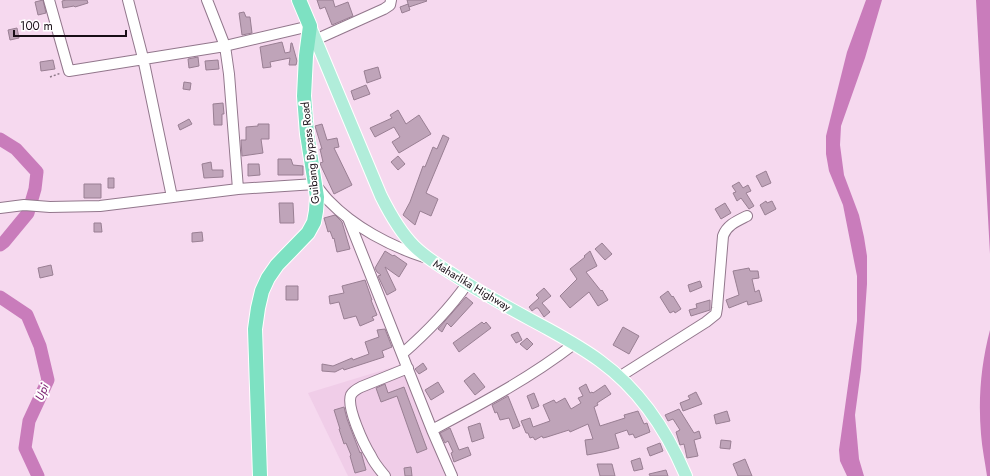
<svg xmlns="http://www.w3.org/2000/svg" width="990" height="476" font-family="Jost,sans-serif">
<rect width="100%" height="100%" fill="#f6d9ef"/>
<path fill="#f0cde8" d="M400 365 446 476H348L308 393Z"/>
<path fill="#c97cbb" d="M866 0H882L865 58 841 126 840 145 844 175 859 215 864 237 867 256V284L861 370 855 415 859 459 864 476H847L840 461 839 450 857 321V276L843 205 829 171 826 154V136L847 52Z
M976 0H990V254Z
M990 330V476H987C985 462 982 448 981 434 978 399 981 364 990 330Z"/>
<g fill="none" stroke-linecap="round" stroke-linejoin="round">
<path stroke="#c97cbb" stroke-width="13" d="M0 139 16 149 37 172 35 189 28 213 4 242 0 245
M0 297 27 315 40 346 48 380 29 421 25 448 38 476"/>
</g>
<path fill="#bfa4b9" stroke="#997f93" d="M43 0 46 13 38 15 35 2Z
M66 0H87L88 3 75 7 74 6 63 8 62 1Z
M317 0H333L335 7 348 2 353 16 332 25 325 7 320 9Z
M407 0H426L427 1 409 7Z
M408 4 410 10 402 13 400 7Z
M244 12 246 17H250L252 33 242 35 239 13Z
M17 28 19 38 10 40 8 30Z
M282 42 285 53 290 52 291 43H292L297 61 296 65H289L290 58 270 62 271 67 263 68 260 47Z
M198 57 199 66 189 68 188 59Z
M53 60 55 69 41 71 40 62Z
M218 60 219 69 206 70 205 61Z
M378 67 381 78 367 83 364 71Z
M184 82 191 83 190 90 183 89Z
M366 85 370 94 354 100 351 91Z
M223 103 224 114H222V125H214L213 104Z
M398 110 406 124 419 115 431 134 399 153 392 142 400 137 394 127 375 137 370 128 392 118 390 115Z
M189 119 192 124 180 130 178 125Z
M258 124H269V139H261L263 153 242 156 241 140H246V127L258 126Z
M322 124 327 140 337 138 339 147 334 148 352 185 334 194 321 166 320 163 323 162 320 149H322L315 126Z
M443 135 449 138 426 193 438 199 431 216 420 211 415 225 403 215 410 202 423 166 425 167 433 147 437 149Z
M398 156 405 164 398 170 391 162Z
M278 159H291L293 165 303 166V175H278Z
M211 162 212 170H223V177L204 178 202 164Z
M248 164H259L260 175 248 176Z
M766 171 771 183 762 187 756 176Z
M108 178H114V188H108Z
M739 182 743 188 748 185 751 191 746 193 754 206 749 209 741 198 737 201 733 193 736 192 732 186Z
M84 184H101V198H84Z
M766 201 767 203 772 201 776 209 765 215 760 205Z
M279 203H293L294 223H280Z
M725 203 731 213 721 219 715 209Z
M335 215 342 222 350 249 337 252 334 238 333 239 330 231 328 232 324 218Z
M94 223H101L102 232H94Z
M202 232 203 241 192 242V233Z
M602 243 612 254 605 260 595 249Z
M385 251 393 256 394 255 407 264 399 277 385 267 396 290 387 295 378 276 381 275 377 272 375 268Z
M590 251 597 266 586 272 601 291 602 290 608 300 598 306 589 292 570 308 560 296 577 279 570 269 585 257 584 256Z
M51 265 53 275 40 278 38 268Z
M749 268 750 271H758L759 278 752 279 755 292 759 290 762 301 748 305 747 301 729 308 726 300 739 295 733 271Z
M365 280 372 300H371L377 315 372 317 374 320 360 326 356 316 344 319 339 302 330 304 329 296 344 293 342 286Z
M700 281 702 287 690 292 688 285Z
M286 286H298V300H286Z
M544 288 551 296 542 303 550 312 544 317 538 308H536L532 311 529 307 539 298 536 295Z
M668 291 672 297 673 296 681 309 675 313 674 311 670 313 660 297Z
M466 297 473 303 451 327 447 323 442 332 438 329Z
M710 300V310L691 316 689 310 697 308 696 304Z
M482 322 484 324 486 322 491 328 459 352 453 343Z
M623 327 639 336 629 354 613 345Z
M385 329 392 347 382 351 384 357 344 370 343 368 335 372 322 371V364L333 366 352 358 353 360 369 354 365 342 379 337 377 330Z
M518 332 522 340 516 343 511 335Z
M527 338 533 344 527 350 520 344Z
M423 363 427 369 419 374 415 369Z
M474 373 485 387 475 395 464 381Z
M438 382 444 392 431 400 425 390Z
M385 384 388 393 404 387 427 449 417 453 397 396 381 402 376 388Z
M586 384 590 393 592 392 593 393 605 385 611 394 597 403 598 405 594 407 600 426 625 418 624 415 638 411 644 424 647 423 650 432 635 438 633 434 629 435 627 430 615 434 619 448 603 452 587 455 585 440 593 439 588 424 570 432 569 430 547 437 543 438 542 436 535 440 533 437 530 438 528 433H526L521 421 530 418 533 427 550 421 543 405 554 400 556 403 565 398 571 409 581 403 578 398 583 396 579 388Z
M696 392 702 404 683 411 680 403 690 399 688 396Z
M534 393 539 406 532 409 527 396Z
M508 396 520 426 513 429 509 418 500 420 497 412 495 413 492 405Z
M344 407 347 419 360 453 361 452 366 470 355 473 350 456 351 455 346 443 344 444 339 429H340L334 410Z
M679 409 694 433 699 431 701 438 694 440 698 456 687 458 684 444 680 445 676 432 680 430 673 419 668 421 665 415Z
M727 411 730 421 716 424 714 415Z
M480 423 484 438 472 442 468 427Z
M450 428 459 450 468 447 471 455 454 462 451 453 453 452 448 441 445 443 440 433Z
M721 440 731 441 730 449 720 448Z
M660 443 663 451 650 456 647 448Z
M640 458 643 469 634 471 631 461Z
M745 459 752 476H738L733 464Z
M597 464H612L615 476H600Z
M411 467 412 476H405L404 468Z
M666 470 668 476H650L649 474Z"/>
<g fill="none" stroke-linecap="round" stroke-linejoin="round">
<defs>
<path id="minor" d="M49 0 69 71 225 46 310 26
M128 0 143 58 172 197
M207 0 225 46 229 74 238 189
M315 40 384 9 390 5 391 0
M0 208 24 205 50 207 100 206 238 189 315 184C320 190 324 196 329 201 354 227 390 246 424 257
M348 218 432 430 452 476
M402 354C426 333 448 311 467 284
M619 377 706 322 716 314 717 308 723 236C727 225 737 221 747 216
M432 430C481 404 530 378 574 344
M385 476C380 470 374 463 371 456 364 445 346 407 351 395 353 391 357 389 361 387L408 368"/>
<path id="major" d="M310 26 381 196C390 214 400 232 414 246 425 257 438 265 451 273 482 294 515 311 548 329 566 339 584 349 600 361 640 390 667 431 686 476"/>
<path id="highway" d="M260 476 255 329 258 308 262 291 268 278 277 265 308 233 314 222 316 211 317 197 307 134 304 96 306 56 310 26 299 0"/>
</defs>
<use href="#minor" stroke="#92778c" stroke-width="12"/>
<use href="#major" stroke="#fff" stroke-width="14"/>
<use href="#highway" stroke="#fff" stroke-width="16"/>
<path stroke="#8e7a89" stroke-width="1.5" stroke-dasharray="2 2" stroke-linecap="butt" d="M50 77 61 73"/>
<use href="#minor" stroke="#fff" stroke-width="10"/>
<use href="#major" stroke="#b1edda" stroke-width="12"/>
<use href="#highway" stroke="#7de1c2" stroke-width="14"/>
</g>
<g text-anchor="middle" stroke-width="4" stroke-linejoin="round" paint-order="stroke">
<g font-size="11" fill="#180e16" stroke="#fff">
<text transform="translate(310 153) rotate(-96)" y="4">Guibang Bypass Road</text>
<text transform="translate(472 285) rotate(31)" y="4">Maharlika Highway</text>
</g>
<g font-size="12" font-style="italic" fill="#7c2170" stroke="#fff">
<text transform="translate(42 392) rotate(-66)" y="4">Upi</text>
</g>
</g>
<path d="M14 30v6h112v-6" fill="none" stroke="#180e16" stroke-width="2"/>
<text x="20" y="30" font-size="12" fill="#180e16" stroke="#ffffff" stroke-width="3" paint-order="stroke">100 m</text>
</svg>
